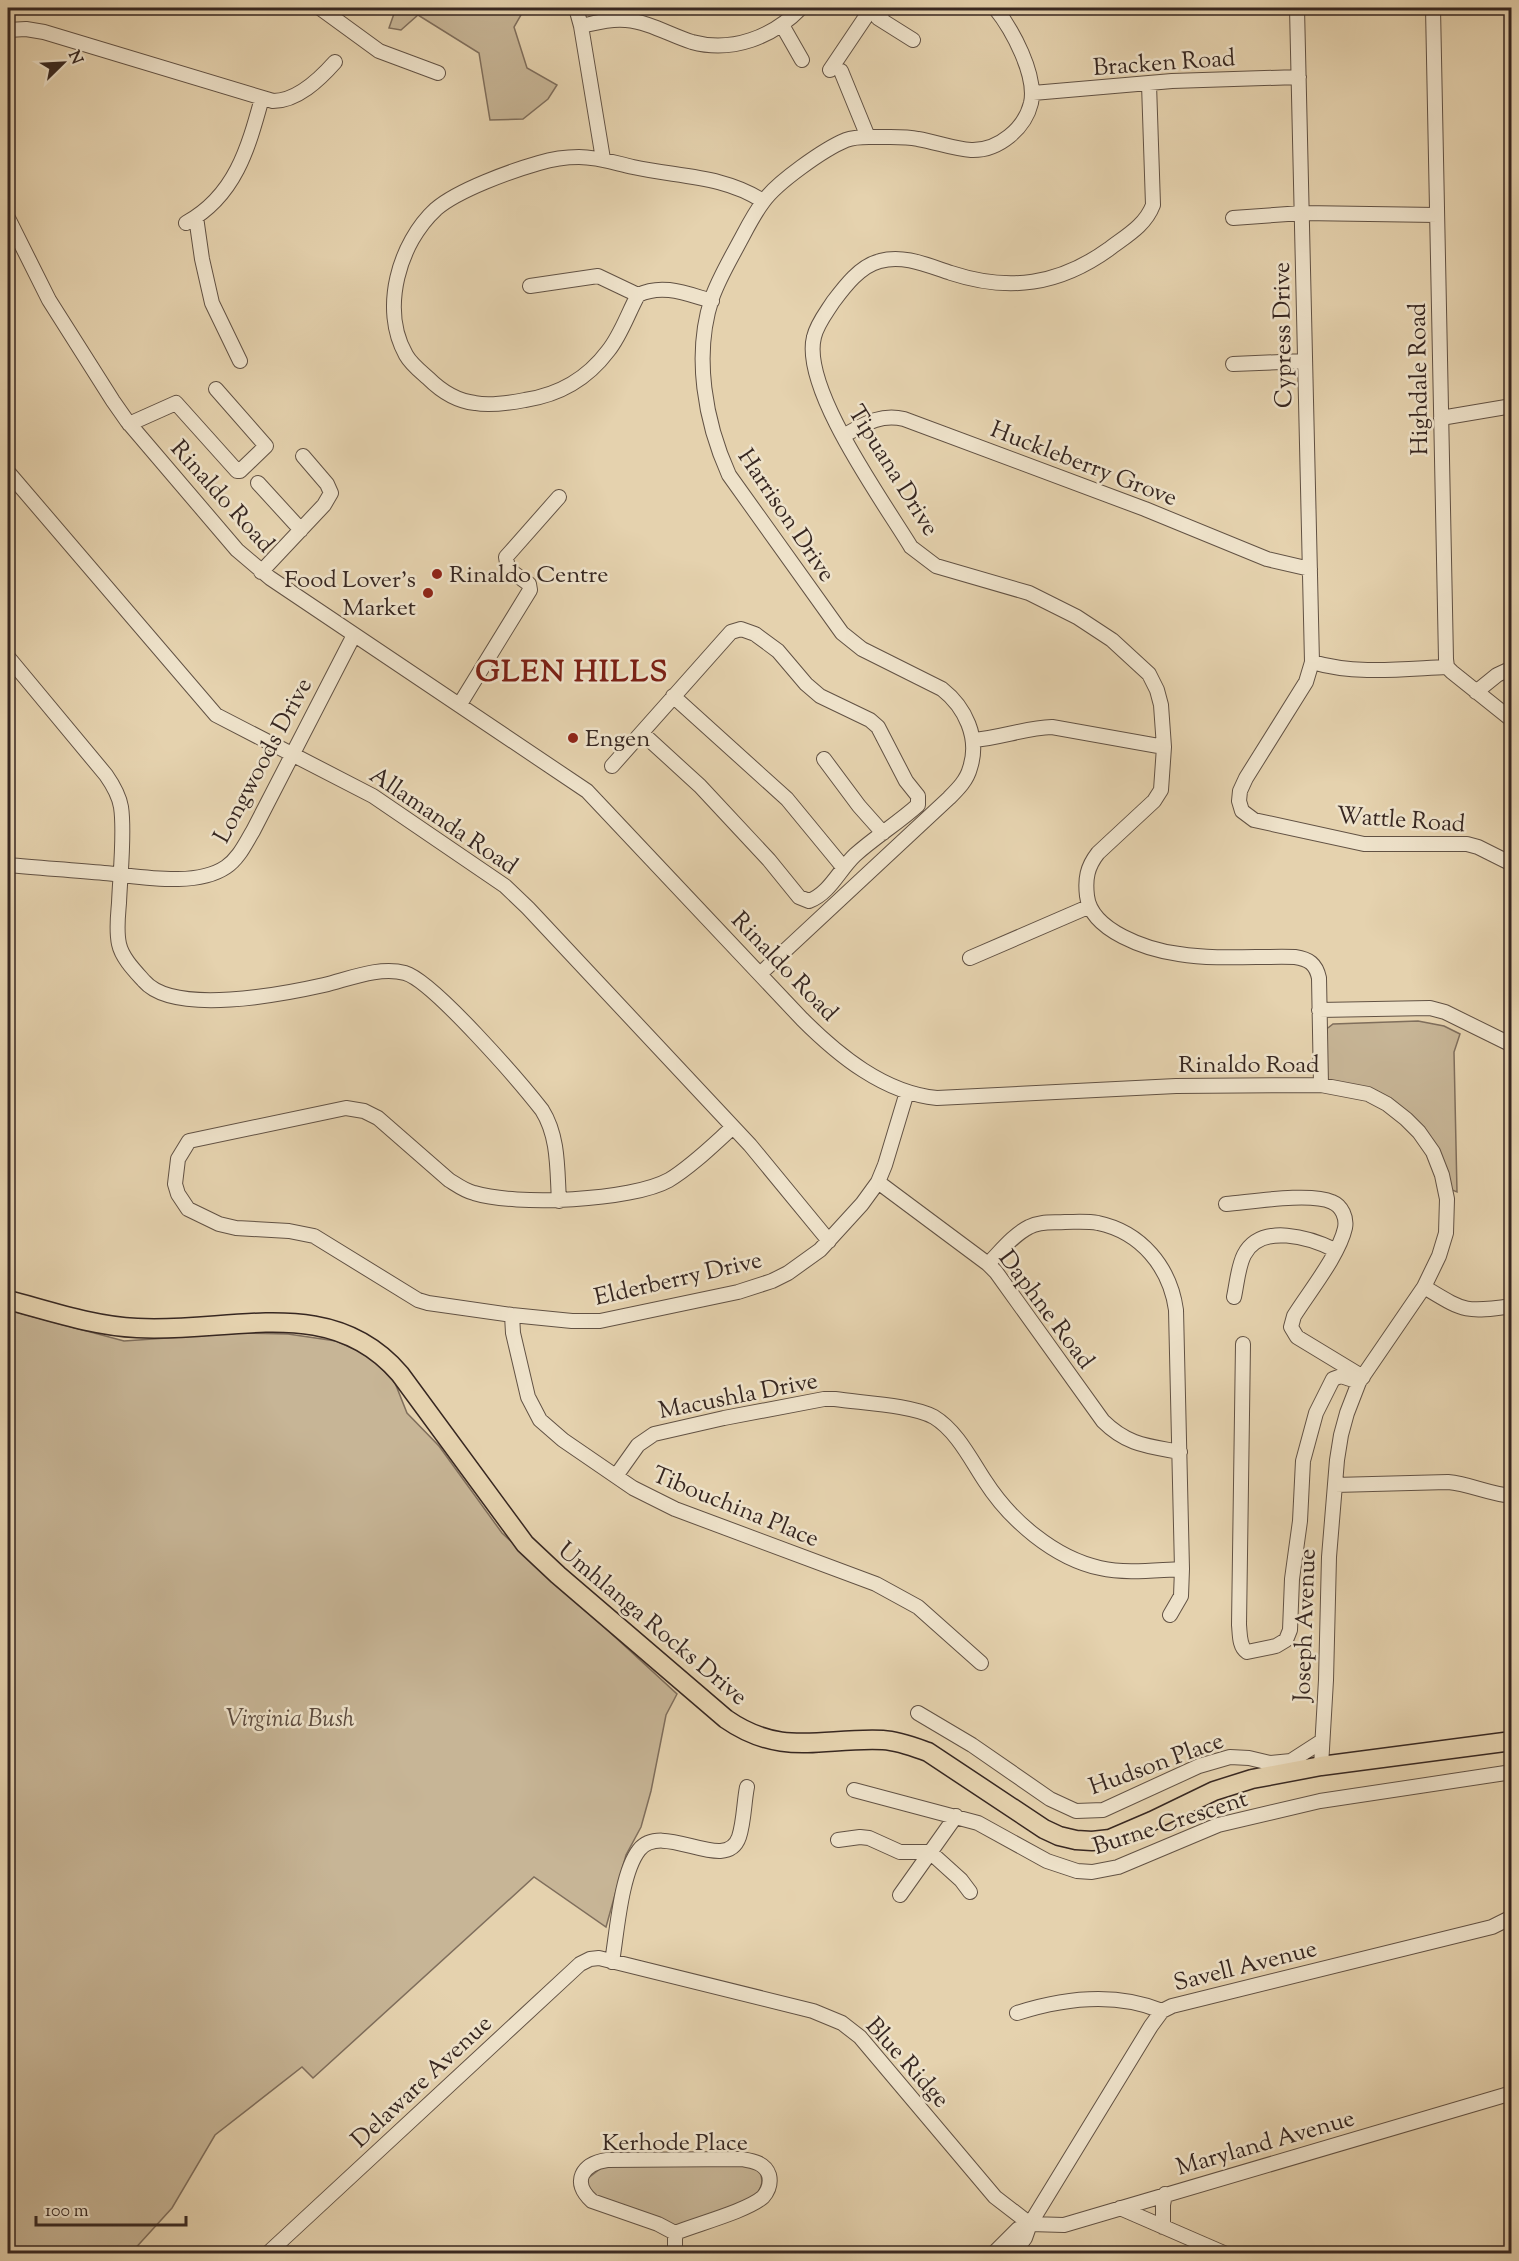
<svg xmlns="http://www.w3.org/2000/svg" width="1519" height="2261" font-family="'Sorts Mill Goudy',serif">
<rect width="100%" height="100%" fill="#e5d2ae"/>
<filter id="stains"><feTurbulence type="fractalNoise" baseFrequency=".00333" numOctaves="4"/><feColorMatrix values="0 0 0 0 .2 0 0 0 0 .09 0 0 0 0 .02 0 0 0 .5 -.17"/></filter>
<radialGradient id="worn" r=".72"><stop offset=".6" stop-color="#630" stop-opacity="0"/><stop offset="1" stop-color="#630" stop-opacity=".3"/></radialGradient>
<path fill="#c7b596" stroke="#7f6e5c" stroke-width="1.5" d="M396 8H525L514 27 527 68 557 85 548 99 523 119 490 120 479 53 418 15 401 30 389 28Z
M1418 1021 1444 1026 1460 1034 1454 1052 1457 1192 1452 1190 1410 1123 1365 1092 1323 1088 1324 1031 1333 1024Z
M8 1310 124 1341 240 1333 288 1334 336 1341 370 1356 395 1383 407 1413 439 1446 502 1533 677 1694 666 1715 651 1791 641 1827 626 1855 606 1927 534 1877 313 2078 302 2067 215 2135 172 2208 131 2253H8Z
M605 2165 744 2166 759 2170C765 2181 761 2188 755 2198L676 2229 598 2199 589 2189 587 2179Z"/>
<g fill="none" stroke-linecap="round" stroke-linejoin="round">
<defs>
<path id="minor" d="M320 8 379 51 438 73
M576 8 581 26 603 159
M885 8 878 18 913 40
M1297 8 1312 662 1306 682 1246 778 1240 791 1239 801 1242 811 1254 820 1364 844H1467L1478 847 1512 864
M1433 8 1446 659 1447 667 1452 672 1512 720
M782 25 802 60
M581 26C595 23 611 18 626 20 649 22 670 35 692 42 732 53 773 37 801 8
M8 30 26 29 44 32 273 101C297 101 319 80 335 62
M830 70 871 9 869 8
M841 71 868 137
M1149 84 1153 205C1145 226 1126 236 1109 249 1059 285 1009 292 951 273 929 266 904 254 880 261 860 266 845 286 833 302 826 313 817 324 814 337 801 388 883 501 911 547L936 566 1029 593 1077 617 1112 640 1149 674 1157 690 1161 705 1164 747 1161 790 1154 801 1098 853C1087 867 1085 879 1087 896 1091 931 1148 950 1179 954 1216 960 1257 956 1295 957 1309 959 1316 964 1319 978L1321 1085
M1033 93 1172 81 1299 77
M196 217 202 259 212 303 240 361
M8 218 49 300 113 401 127 421 237 550 270 578 587 791 802 1019C838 1055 884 1093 937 1098L1176 1086 1321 1085 1368 1094 1387 1104 1406 1119 1419 1132 1433 1152 1442 1175 1447 1199 1446 1233 1439 1256 1424 1287 1359 1382 1347 1413 1341 1435 1337 1460 1329 1557 1326 1680 1321 1766
M1233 218 1302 213 1437 215
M186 223C235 196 248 149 262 98
M530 286 598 276 638 295
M712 301C687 294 663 283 638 295 628 313 621 335 608 351 587 379 558 395 525 400 509 403 490 406 475 403 457 401 440 390 428 378 420 371 411 364 406 355 380 309 399 243 436 209 458 190 511 171 539 163 552 159 566 157 579 157 598 157 615 163 633 167 678 177 723 175 763 201
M1233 364 1305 361
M1441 418 1512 406
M129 424 176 403 237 471H240L266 446 216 389
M843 436C863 425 880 413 904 419L1145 509 1267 559 1310 569
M8 472 216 715 373 796 505 886 528 908 750 1145 829 1241
M258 483 301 530
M261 572 324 505 331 493 327 484 303 456
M8 657 106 775C113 785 119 795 121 807 125 833 120 876 119 903 118 916 116 930 119 944 122 958 135 971 144 981 174 1016 284 994 324 985 349 979 379 966 405 973 433 981 521 1083 542 1110 559 1137 557 1170 559 1201
M1312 662C1356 675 1402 669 1447 667
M1476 692 1497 675 1512 668
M673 696 787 799 843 867
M460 704 530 590 529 584 508 569 506 557 559 497
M973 740C1000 738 1025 728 1052 727L1164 747
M824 759 859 806 883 833
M612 766 731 632 741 629 755 634 778 651 806 684 820 696 870 720 878 727 906 781 918 796V805C898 823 875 837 855 855 839 870 830 893 809 901L799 897 769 860 700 786 642 733
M8 865C40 868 72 870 104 873 139 876 195 888 226 867 239 858 245 844 253 831L354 635
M970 958 1088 907
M760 974 949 798C958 789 967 780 970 768 980 738 965 707 942 689L862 649 842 633 729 475C705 422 693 355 712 298 719 278 730 260 740 241 747 228 754 214 763 202 776 183 824 149 846 140 856 136 867 137 877 137 891 137 905 136 918 139 936 142 954 149 971 150 999 151 1025 128 1031 103 1037 75 1012 29 995 8
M1319 1010 1430 1008 1445 1012 1512 1045
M733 1127C713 1145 692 1166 669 1180 631 1201 516 1206 474 1193 465 1191 457 1185 449 1180L378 1118 364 1111 346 1108 189 1141 178 1159 175 1184 178 1194 188 1209 219 1224 236 1228 289 1231 314 1236 418 1300 428 1303 512 1315 572 1321H600L738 1292 772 1281 788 1273 820 1250 862 1204 878 1182 885 1165 907 1092
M878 1182 988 1264 996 1272 1103 1421C1127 1445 1148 1446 1180 1452
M1226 1204C1251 1202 1310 1192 1332 1202 1342 1206 1347 1218 1345 1228 1339 1255 1309 1292 1294 1316L1291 1327 1297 1337 1363 1377
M988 1264C1000 1252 1013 1235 1029 1227 1040 1221 1053 1223 1065 1222 1076 1222 1087 1221 1098 1223 1141 1232 1170 1267 1176 1310L1182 1569 1181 1596 1170 1615
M1424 1287C1464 1311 1464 1313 1512 1306
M1234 1297C1237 1283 1238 1267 1244 1255 1261 1222 1311 1238 1335 1250
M512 1315 513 1333 528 1397 540 1420 563 1440 633 1488 675 1509 876 1584 918 1607 981 1663
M1243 1344 1239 1625C1240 1634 1239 1647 1247 1652L1276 1646 1286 1640 1290 1630 1292 1579 1300 1521 1303 1461 1316 1413 1333 1379 1341 1376 1359 1382
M616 1476 638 1445 654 1434 724 1418 824 1399H835C862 1403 912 1405 934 1417 957 1431 971 1460 985 1481 1010 1520 1054 1558 1100 1568 1126 1574 1155 1570 1182 1569
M1335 1485 1448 1482C1470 1484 1489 1494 1512 1496
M918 1713 972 1745 1050 1799 1076 1811 1103 1810 1199 1766 1230 1757 1249 1758 1270 1763 1291 1761 1322 1741
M854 1790 978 1823 1047 1861 1077 1871 1092 1872 1118 1867 1218 1825 1320 1801 1512 1772
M838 1840 860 1837 869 1838 900 1852H930L961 1880 970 1892
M900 1895 956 1816
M612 1962C617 1932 621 1873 639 1850 663 1820 726 1875 739 1837 744 1822 744 1802 747 1787
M1017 2013C1064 1998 1116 1992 1162 2011
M742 2159C753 2161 765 2163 769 2175 771 2183 768 2191 763 2197 747 2211 697 2224 675 2233L658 2224 592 2201C571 2182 582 2164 607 2160Z
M1120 2208 1226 2254
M1163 2227V2205L1165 2194
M267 2254 580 1964 590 1959 599 1958 813 2011 842 2023 860 2037 995 2197 1030 2224 1064 2225 1512 2093
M675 2254V2233
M993 2254 1018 2229 1030 2224
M1013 2254 1025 2238 1030 2224 1151 2026 1162 2011 1172 2006 1492 1927 1512 1917"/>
<path id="major" d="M8 1300C50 1311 93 1326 137 1328 229 1334 330 1292 400 1374L525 1544 558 1575 726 1719C782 1758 823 1737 883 1740 899 1741 914 1747 928 1752L1044 1829 1059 1836 1076 1840 1092 1841 1110 1839 1152 1821 1214 1791 1252 1779 1321 1766 1512 1741"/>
</defs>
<use href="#minor" stroke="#625244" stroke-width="16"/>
<use href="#major" stroke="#372721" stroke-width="21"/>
<use href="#minor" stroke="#eee2ca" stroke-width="14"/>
<use href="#major" stroke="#e5d2ae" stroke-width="18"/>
</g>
<g fill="#8f2418" stroke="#eee2ca" stroke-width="2">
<circle cx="437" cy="574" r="6"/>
<circle cx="428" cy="593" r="6"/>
<circle cx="573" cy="738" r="6"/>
</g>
<g text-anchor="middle" stroke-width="5" stroke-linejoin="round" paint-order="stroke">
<g font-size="24" fill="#372721" stroke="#eee2ca">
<text transform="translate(1164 62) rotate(-4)" y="8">Bracken Road</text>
<text transform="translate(1282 335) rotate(-91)" y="8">Cypress Drive</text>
<text transform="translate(1418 379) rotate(-91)" y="8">Highdale Road</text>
<text transform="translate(1084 463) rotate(21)" y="8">Huckleberry Grove</text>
<text transform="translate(894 470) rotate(58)" y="8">Tipuana Drive</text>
<text transform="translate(223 496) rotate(48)" y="8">Rinaldo Road</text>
<text transform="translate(787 515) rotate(56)" y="8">Harrison Drive</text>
<text transform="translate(262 760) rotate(-62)" y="8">Longwoods Drive</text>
<text transform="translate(1401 819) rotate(4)" y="8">Wattle Road</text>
<text transform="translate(444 820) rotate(34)" y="8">Allamanda Road</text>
<text transform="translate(785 966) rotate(46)" y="8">Rinaldo Road</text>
<text x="1249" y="1072">Rinaldo Road</text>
<text transform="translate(678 1278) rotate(-13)" y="8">Elderberry Drive</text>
<text transform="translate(1047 1309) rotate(53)" y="8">Daphne Road</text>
<text transform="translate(738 1395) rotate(-11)" y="8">Macushla Drive</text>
<text transform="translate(736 1506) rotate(22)" y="8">Tibouchina Place</text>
<text transform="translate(653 1623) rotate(40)" y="8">Umhlanga Rocks Drive</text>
<text transform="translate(1304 1625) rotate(-88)" y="8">Joseph Avenue</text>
<text transform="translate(1156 1763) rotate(-20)" y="8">Hudson Place</text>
<text transform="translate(1170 1822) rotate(-18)" y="8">Burne Crescent</text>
<text transform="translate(1245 1965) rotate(-14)" y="8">Savell Avenue</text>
<text transform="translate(908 2062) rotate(48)" y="8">Blue Ridge</text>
<text transform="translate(421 2081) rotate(-43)" y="8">Delaware Avenue</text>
<text x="675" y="2150">Kerhode Place</text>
<text transform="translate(1265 2142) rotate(-16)" y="8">Maryland Avenue</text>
</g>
<g font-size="24" fill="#372721" stroke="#eee2ca" text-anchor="start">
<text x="449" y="582">Rinaldo Centre</text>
<text x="416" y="587" text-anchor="end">Food Lover's<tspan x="416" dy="28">Market</tspan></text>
<text x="585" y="746">Engen</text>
</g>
<g font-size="24" font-style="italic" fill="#5b4a3e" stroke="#eee2ca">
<text x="290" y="1726">Virginia Bush</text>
</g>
<g font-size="30" font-weight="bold" letter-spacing="1.5" fill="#7a1f14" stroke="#eee2ca">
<text x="572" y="681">GLEN HILLS</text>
</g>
</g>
<rect width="1519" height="2261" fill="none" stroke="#e5d2ae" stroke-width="30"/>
<rect x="9" y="9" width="1501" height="2243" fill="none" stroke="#372721" stroke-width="3"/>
<rect x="15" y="15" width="1489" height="2231" fill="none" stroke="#372721" stroke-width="1.5"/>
<g transform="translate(63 63) rotate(66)" stroke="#eee2ca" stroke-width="4.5" paint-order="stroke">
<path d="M0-4.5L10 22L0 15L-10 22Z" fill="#372721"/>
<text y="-9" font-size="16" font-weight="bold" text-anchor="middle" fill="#372721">N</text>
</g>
<path d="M36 2216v9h150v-9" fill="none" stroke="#372721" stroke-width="3"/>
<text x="45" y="2216" font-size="18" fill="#372721" stroke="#eee2ca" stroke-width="4.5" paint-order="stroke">100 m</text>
<rect width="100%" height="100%" filter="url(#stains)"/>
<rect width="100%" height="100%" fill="url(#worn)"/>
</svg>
